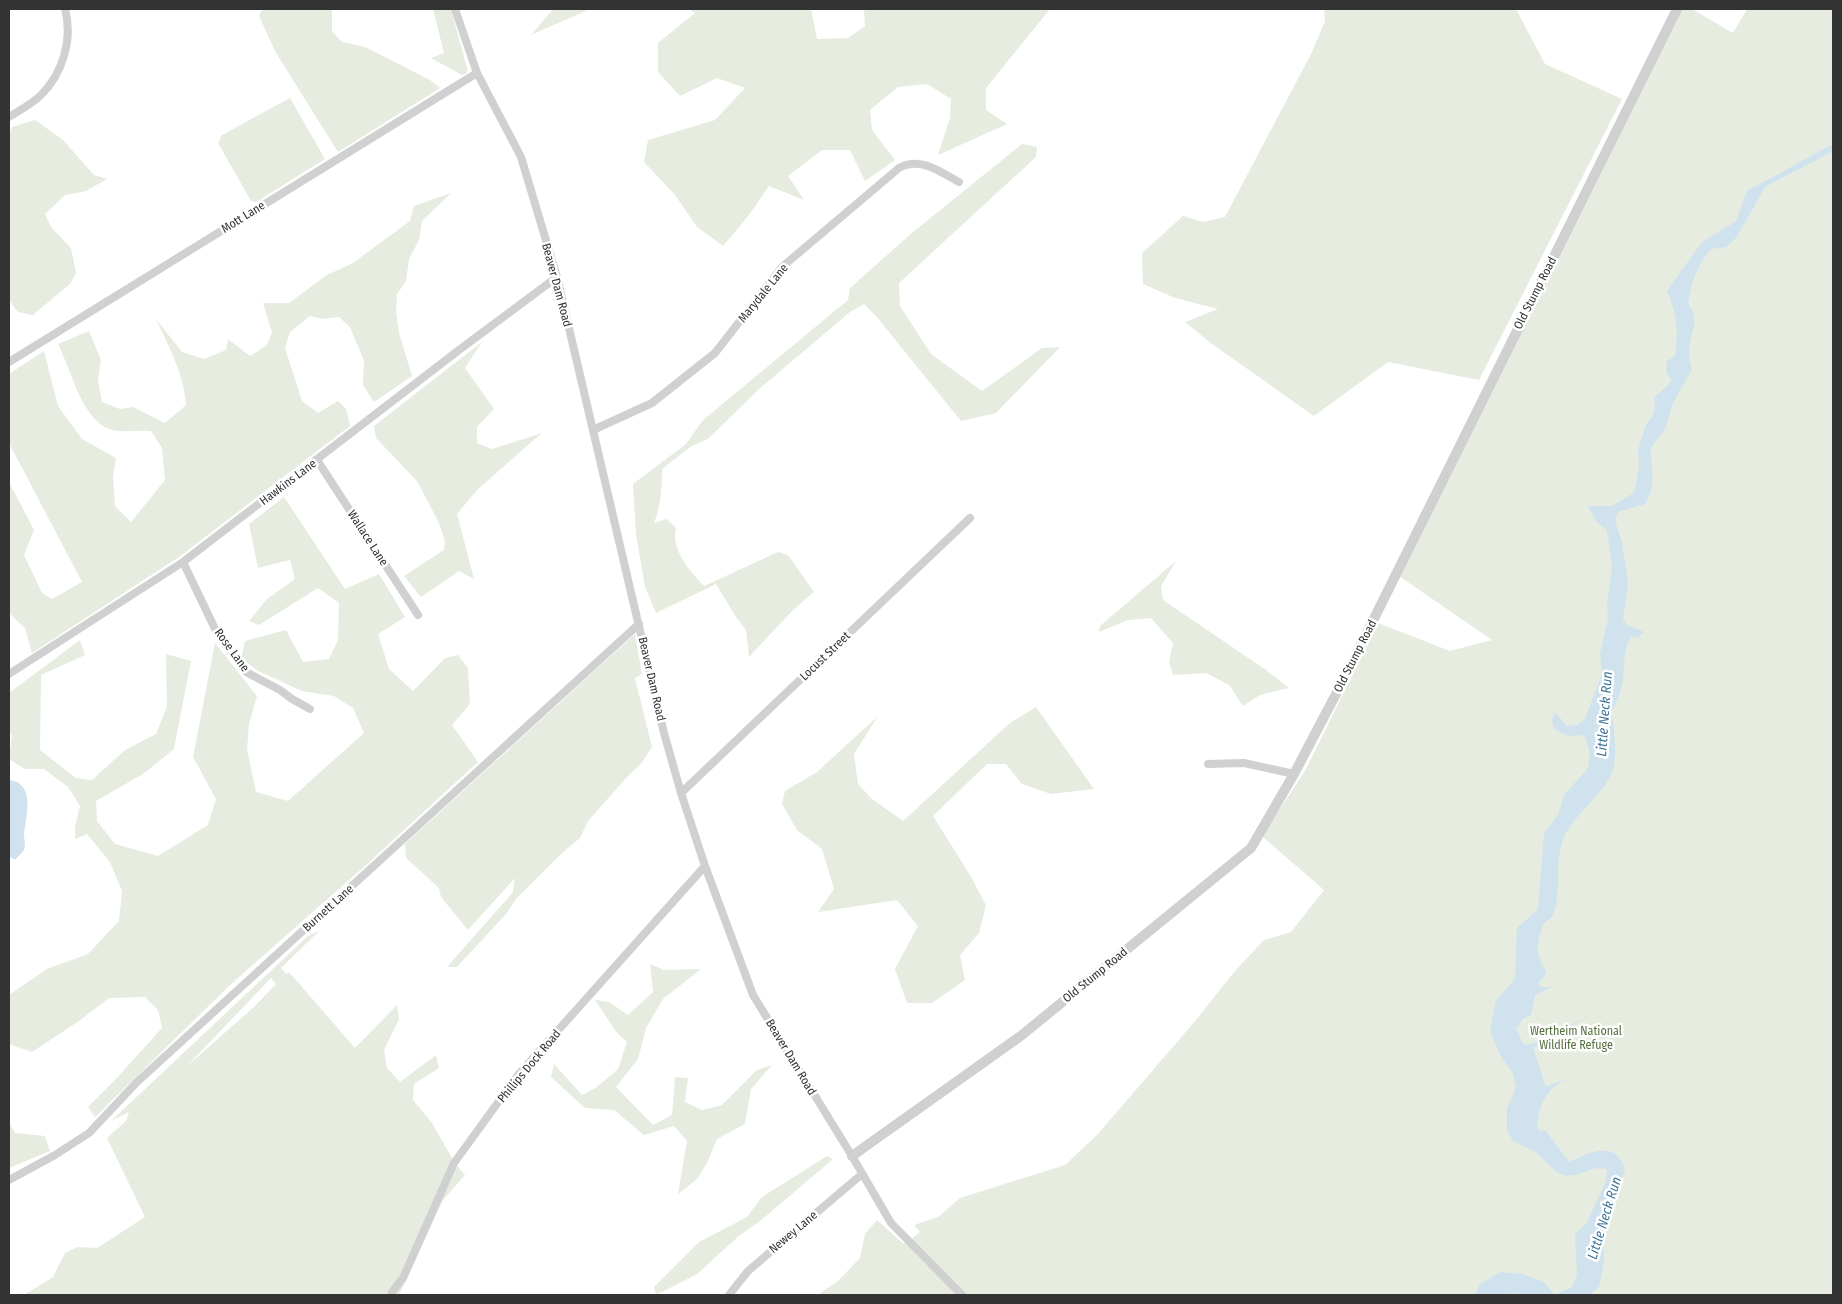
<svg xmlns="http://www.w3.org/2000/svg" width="1842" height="1304" font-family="'Fira Sans Condensed',sans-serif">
<rect width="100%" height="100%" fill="#fff"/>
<path fill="#e6ecdf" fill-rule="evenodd" d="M262 9H332V31L342 42 365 47 430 80 440 88 338 152 276 53 259 16Z
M433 9H451L467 68V73L462 75 431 58 444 53Z
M553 9H590L531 35Z
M689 9H811L817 39 848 38 865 26 864 9H1050L986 88V110L1007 124 938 155 950 118 951 99 927 84 898 87 870 110 872 130 895 160 865 181 850 150H822L788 176 804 200 769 186 749 215 723 246 697 227 675 195 644 162 648 140 715 120 745 88 717 78 680 96 658 72V43L695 13Z
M1324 9H1516L1545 64 1622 99 1479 380 1388 362 1314 416 1212 344 1185 322 1218 309 1175 298 1143 284 1142 253 1183 216 1203 222 1225 217 1312 52 1325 21Z
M1675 9 1685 10 1692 9 1733 33 1747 9H1833V1295H817L838 1281 860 1258 865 1234 877 1220 904 1244 920 1232 914 1225 938 1217 960 1198 1065 1165 1097 1135 1196 1020 1234 972 1264 940 1291 932 1324 890 1262 836 1305 771 1378 623 1450 651 1492 640 1399 576Z
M290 98 325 159 256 202 251 201 218 143 222 135Z
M35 120 63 140 94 175 107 179 86 191 65 195 45 214 51 227 71 248 76 273 70 284 33 315 18 312 9 300V135L12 127Z
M1022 144 1037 147 1036 157 899 283 900 306 931 354 982 391 1042 348 1060 347 996 413 961 421 876 316 864 304 850 312 758 390 708 439 690 447 662 469C662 488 661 505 654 523L667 519 676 528C671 551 689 570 704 586L778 552 788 555 814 592 793 610 749 657 746 630 736 617 716 584 656 613 645 587 636 534 633 484 686 444 702 421 848 300 850 288 913 232Z
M451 193 422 221 419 240 409 259 406 281 397 294 396 312 399 333 412 376 374 402 363 385 364 361 350 327 339 317 322 319 310 316 290 332 285 348 302 401 318 413 338 401 346 409 350 426 179 557 32 653 25 628 9 613V482L34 530 24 555 42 593 52 599 82 582 9 443V374L44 351 58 406 82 439 116 458 113 477 115 506 131 522 165 480 162 448 151 431C140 430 118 433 109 429 81 418 71 369 58 344L89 331 101 360 98 380 102 402 120 409 133 407 165 423 186 405C184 374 169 347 156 319L182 352 204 359 226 350 228 339 250 356 266 346 272 333 263 303H289L327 275 353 263 410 221 414 206Z
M482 342 465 368 494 409 477 427V443L492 449 542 433 477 490 457 514 474 579 459 571 421 597 404 576 444 550 445 541 439 523 417 481 376 438 374 426Z
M284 497 345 589 379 574 405 617 378 634 389 669 413 691 445 658 458 655 468 668 470 704 452 725 478 762 365 866 230 985 95 1117 88 1107 114 1081 162 1028 158 1010 145 997 109 998 79 1021 32 1052 9 1044V995L47 969 88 954 119 921 122 891 110 862 87 834 75 839V827L80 806 68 787 44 769H25L9 759 12 736 9 730V693L80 640 85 655 41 675 40 750 76 778 92 780 125 750 156 734 167 707 166 654 191 661 174 749 143 774 96 801 97 821 115 844 158 856 208 825 216 799 193 757 215 643 257 696 249 724 247 749 256 792 288 801 364 733 353 708 334 696 302 691 260 672 241 659 245 641 286 630 303 662 329 659 338 640 339 603 318 588 259 625 249 621 267 599 295 579 290 560 258 568 249 524Z
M1176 561 1161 586 1163 600 1266 670 1289 688 1260 695 1243 706 1229 685 1206 673 1173 675 1169 662 1173 643 1151 618 1128 620 1099 632 1100 626Z
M635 634 642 674 635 678 652 747 641 764 627 777 588 821 580 838 563 852 516 899 506 914 457 967H447L513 892 515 878 468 930 441 897 439 888 406 858 405 844Z
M1036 707 1094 789 1051 794 1022 784 1006 764H987L933 816 970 875 986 905 979 933 960 955 965 980 932 1003H907L895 969 918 926 897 900 818 912 834 889 822 849 797 830 782 804 785 791 817 772 878 716 854 754 858 784 872 799 903 821 1010 723Z
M319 931 281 968 286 974 289 972 355 1048 397 1005 399 1019 384 1050 387 1068 400 1082 436 1055 439 1068 414 1084 413 1100 432 1123 452 1158 451 1159 465 1175 443 1200 399 1295H24L53 1277 65 1253 77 1247 97 1248 145 1217 107 1138 126 1121 129 1112 111 1121 308 936ZM271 978 276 984 254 1007 186 1067Z
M650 964 664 970 701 969 663 999 646 1028 638 1059 616 1087 653 1125 672 1115 675 1077 688 1078 685 1102 702 1110 722 1105 757 1070 772 1065 751 1089 745 1124 717 1139 707 1163 697 1179 678 1194 687 1141 674 1126 644 1135 614 1110 585 1108 551 1077 554 1064 582 1095 597 1087 618 1069 627 1042 617 1033 595 1000 609 1002 628 1015 653 992Z
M9 1122 15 1133 45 1136 50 1151 9 1168Z
M827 1156 833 1159 759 1222 740 1235 697 1274 656 1295 654 1287 699 1242 747 1217 762 1197Z"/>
<path fill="#cfe2ee" d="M1833 144V151L1765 187 1736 238 1726 247 1711 249C1696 266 1692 281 1688 304 1701 319 1690 333 1689 350 1688 356 1690 363 1692 369L1673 403 1665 429 1650 449C1652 468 1656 487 1645 504L1618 512 1615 521 1622 542 1628 583 1623 619 1627 625 1644 632 1638 638 1631 636C1623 649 1625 664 1623 679 1622 689 1617 703 1611 712 1614 729 1617 749 1614 766 1611 788 1574 814 1564 837 1554 861 1562 888 1554 913 1552 918 1547 920 1544 924 1541 929 1538 940 1538 946 1537 953 1541 965 1546 971L1545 976 1539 982 1540 987H1552L1535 995 1531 1015 1523 1019 1516 1029 1524 1045 1532 1044 1586 1017 1533 1048 1546 1087 1555 1083 1574 1078C1568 1080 1560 1082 1555 1086 1543 1096 1535 1116 1538 1130L1546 1131 1569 1162C1583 1156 1607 1142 1620 1159 1622 1161 1624 1167 1625 1170L1603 1244 1604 1260 1599 1287 1589 1295H1522C1513 1291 1506 1295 1497 1295 1490 1296 1482 1295 1475 1295L1480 1284 1500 1272 1523 1274 1544 1282 1555 1295 1572 1287 1577 1275 1575 1234 1586 1224 1606 1181 1607 1169 1596 1168 1579 1174 1566 1176 1555 1171 1536 1152 1513 1141 1507 1130V1108L1516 1088 1513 1074 1500 1055 1490 1031 1496 1000 1515 979 1517 928 1538 909 1544 833 1558 815 1564 795 1588 768 1590 755 1586 738 1580 735 1568 736 1554 729 1552 720 1555 712 1567 726 1577 725 1585 719 1602 674 1600 654 1608 619 1607 604 1612 567 1607 530 1596 521 1588 506H1612L1634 493 1639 467 1638 450 1646 425 1652 417 1655 410 1654 398 1672 381 1666 372 1667 361 1675 356C1679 331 1677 314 1667 291L1702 242 1736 221 1747 191Z
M9 780C36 783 26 816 24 834 24 839 26 845 24 850 22 853 18 856 16 859H13L9 856Z"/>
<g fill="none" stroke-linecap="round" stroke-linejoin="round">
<path stroke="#d0d0d0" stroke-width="8" d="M455 9 477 73 521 157 557 277 664 733 681 793 705 866 753 995 852 1156 891 1223 962 1295
M9 117C20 110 32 104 41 95 63 73 73 39 65 9
M9 362 477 73
M593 430 652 403 715 353 782 267 899 168C920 156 940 172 959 182
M317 460 418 615
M183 562 217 633 246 672 280 690 292 699 310 709
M9 674 183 562 459 350 557 277
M1208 764 1244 763 1294 774
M681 793 970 518
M9 1180 55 1155 89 1133 137 1082 639 624
M392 1292 403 1278 454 1163 518 1075 705 866
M729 1295 748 1271 862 1174"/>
<path stroke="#d0d0d0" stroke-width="10" d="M852 1156 1022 1035 1251 848 1294 774 1346 675 1677 9"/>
</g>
<g text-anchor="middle" stroke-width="5" stroke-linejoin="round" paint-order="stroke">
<g font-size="12" fill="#333" stroke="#fff">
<text transform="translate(243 217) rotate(-32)" y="4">Mott Lane</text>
<text transform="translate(557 285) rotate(75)" y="4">Beaver Dam Road</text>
<text transform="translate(763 293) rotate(-51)" y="4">Marydale Lane</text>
<text transform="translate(1535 293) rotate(-63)" y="4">Old Stump Road</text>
<text transform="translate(288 482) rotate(-37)" y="4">Hawkins Lane</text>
<text transform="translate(368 538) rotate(57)" y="4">Wallace Lane</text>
<text transform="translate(232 650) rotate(54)" y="4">Rose Lane</text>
<text transform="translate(825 656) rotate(-44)" y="4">Locust Street</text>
<text transform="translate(1355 656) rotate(-63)" y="4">Old Stump Road</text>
<text transform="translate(652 679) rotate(77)" y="4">Beaver Dam Road</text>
<text transform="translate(328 908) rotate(-42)" y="4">Burnett Lane</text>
<text transform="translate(1095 975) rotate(-39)" y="4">Old Stump Road</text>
<text transform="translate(791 1057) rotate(59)" y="4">Beaver Dam Road</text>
<text transform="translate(529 1066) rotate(-50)" y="4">Phillips Dock Road</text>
<text transform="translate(793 1232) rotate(-40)" y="4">Newey Lane</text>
</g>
<g font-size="12" fill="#56703f" stroke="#fff">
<text x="1576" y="1035">Wertheim National<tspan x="1576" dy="14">Wildlife Refuge</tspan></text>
</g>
<g font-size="14" font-style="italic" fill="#3f7597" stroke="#fff">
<text transform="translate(1604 714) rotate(-86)" y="5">Little Neck Run</text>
<text transform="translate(1604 1218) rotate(-73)" y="5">Little Neck Run</text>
</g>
</g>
<rect width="1842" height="1304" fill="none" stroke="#333333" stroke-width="20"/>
</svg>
